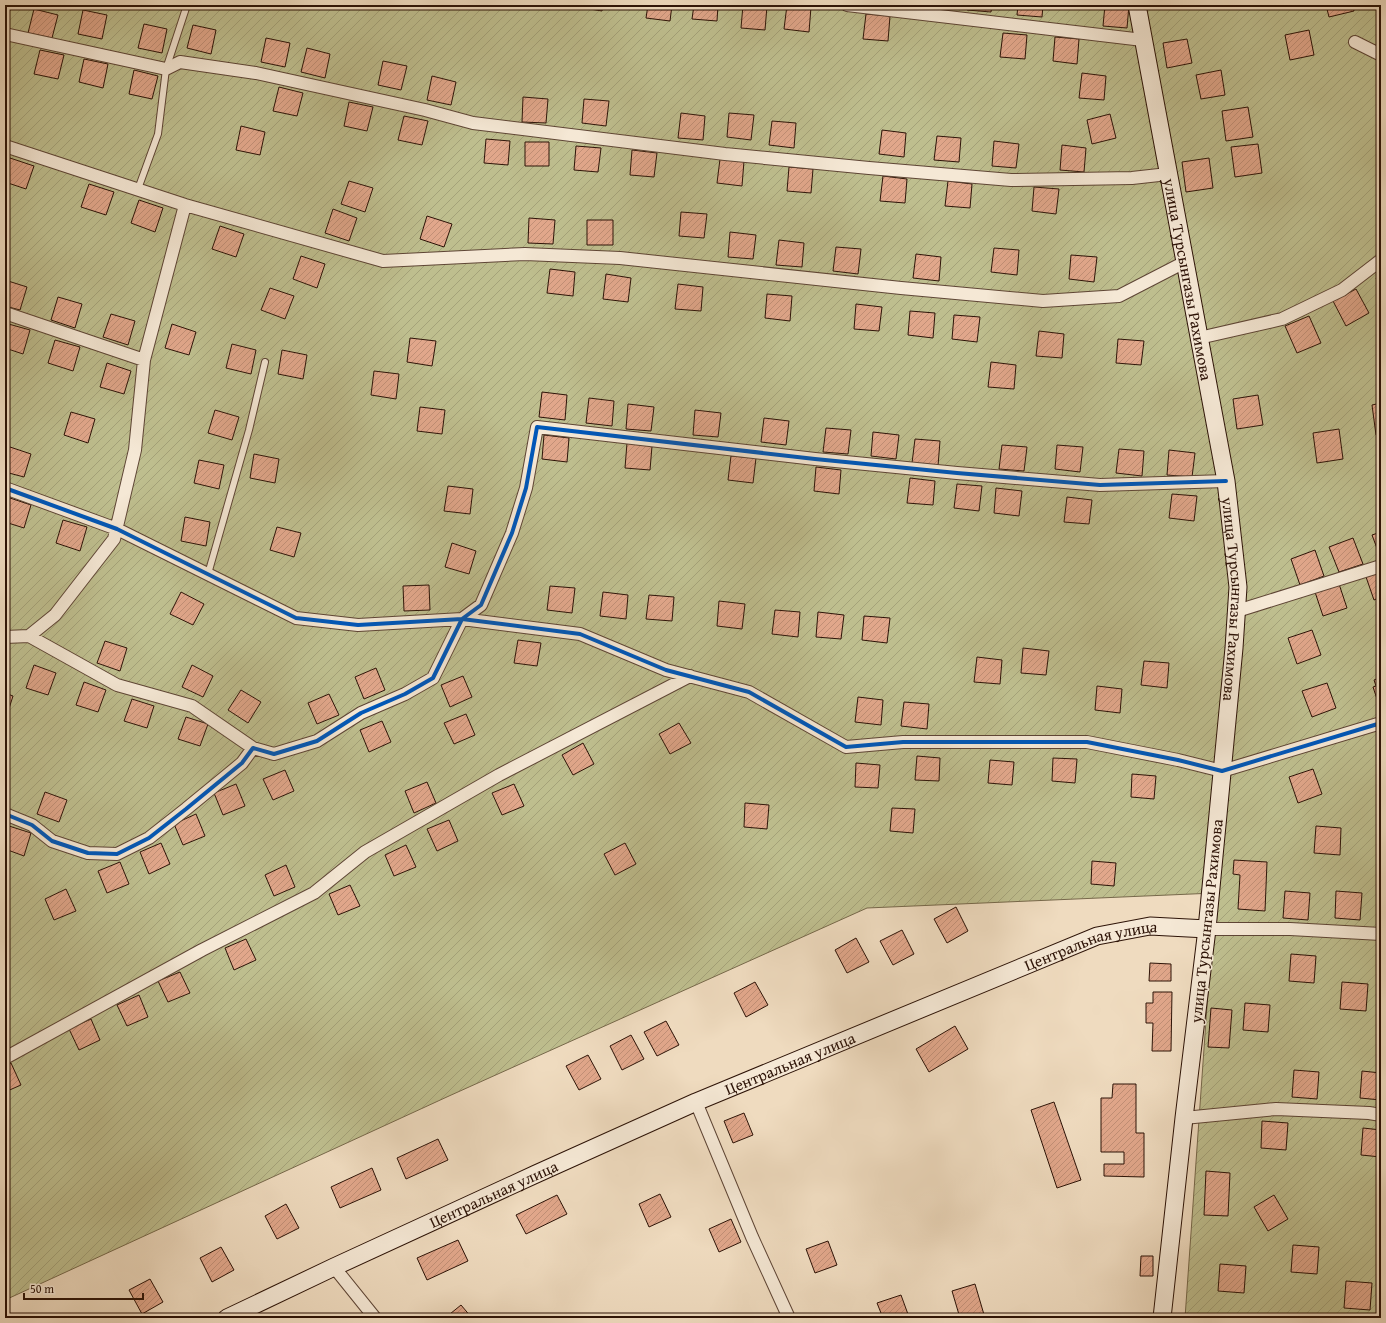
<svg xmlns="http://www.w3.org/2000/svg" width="1386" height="1323" font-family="'Gentium Book Plus',serif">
<defs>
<pattern id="garden-furrows" width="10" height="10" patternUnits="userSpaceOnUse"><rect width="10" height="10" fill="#bebe8e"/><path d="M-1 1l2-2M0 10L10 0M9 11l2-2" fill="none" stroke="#a4a279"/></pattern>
<pattern id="building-hatch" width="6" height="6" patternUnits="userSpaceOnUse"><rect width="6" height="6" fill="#e1a78b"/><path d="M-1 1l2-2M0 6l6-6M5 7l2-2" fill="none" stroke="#c18f76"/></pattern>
</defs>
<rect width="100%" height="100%" fill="#efdbbf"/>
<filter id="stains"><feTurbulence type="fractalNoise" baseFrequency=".005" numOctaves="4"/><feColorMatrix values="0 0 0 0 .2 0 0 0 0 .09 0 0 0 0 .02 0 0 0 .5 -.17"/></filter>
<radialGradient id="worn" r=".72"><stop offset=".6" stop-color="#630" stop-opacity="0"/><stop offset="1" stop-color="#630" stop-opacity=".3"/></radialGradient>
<path fill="url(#garden-furrows)" stroke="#76684a" d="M5 5H1381V1318H1185L1215 893 867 908 449 1096 5 1300Z"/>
<path fill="url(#building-hatch)" stroke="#2d1307" d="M5 5H11L6 27H5Z
M578 5H603L602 11 578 7Z
M648 5H672L670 21 646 18Z
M694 5H718L717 21 692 19Z
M743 5 767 6 765 30 741 28Z
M787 5 811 7 809 32 784 29Z
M967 5H992L991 12 967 10Z
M1018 5H1043L1042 17 1017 15Z
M1105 5H1129L1127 28 1103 26Z
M1326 5H1353L1354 11 1329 17Z
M34 9 58 15 52 38 28 33Z
M83 10 107 15 102 39 78 34Z
M866 14 890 16 888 41 863 39Z
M144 24 167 29 162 53 138 48Z
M193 25 216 30 211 54 187 48Z
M1309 30 1314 55 1290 60 1285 35Z
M1003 33 1027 35 1025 59 1000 57Z
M1055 37 1079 39 1077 64 1053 61Z
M266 38 290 43 285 67 261 62Z
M1187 39 1192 63 1167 68 1163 43Z
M307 48 330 54 325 78 301 72Z
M40 50 64 55 58 79 34 74Z
M84 59 108 64 103 88 79 82Z
M383 61 407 66 401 90 378 85Z
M134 70 158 76 152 99 129 94Z
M1221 70 1225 95 1201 99 1196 75Z
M1082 73 1106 76 1104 100 1079 98Z
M432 76 456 82 451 105 427 100Z
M279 87 303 93 297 116 273 111Z
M523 97 548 99 546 123 522 122Z
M584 99 609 101 606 126 582 123Z
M349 102 373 107 367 131 344 126Z
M1248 107 1253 137 1226 141 1222 111Z
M681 113 705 116 703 140 678 138Z
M729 113 754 115 751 140 727 137Z
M1110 114 1116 138 1092 144 1087 120Z
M404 116 428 121 422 145 398 140Z
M772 121 796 123 794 148 769 145Z
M241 126 265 132 260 155 236 150Z
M882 130 906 133 904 157 879 154Z
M937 136 961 138 959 162 934 160Z
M486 139 510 141 508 165 484 163Z
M994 141 1019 144 1016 168 992 166Z
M525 142H549V166H525Z
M1258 144 1262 173 1235 177 1231 147Z
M1062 145 1086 148 1084 172 1060 170Z
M576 146 601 148 598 172 574 170Z
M632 150 657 153 654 177 630 175Z
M10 158 34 166 26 189 5 182V172Z
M1209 158 1213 188 1186 192 1182 162Z
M720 159 744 161 742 186 717 183Z
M789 167 813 169 811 193 787 191Z
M883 176 907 179 905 203 880 201Z
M349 181 373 188 365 212 341 204Z
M948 181 972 184 970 208 945 206Z
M89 184 114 192 106 215 81 207Z
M1034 187 1059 189 1056 214 1032 211Z
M139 200 163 208 155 232 131 223Z
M333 209 357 218 349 241 325 233Z
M681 212 707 214 704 238 679 236Z
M427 216 452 224 444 247 420 239Z
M529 218 555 220 553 244 528 243Z
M587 220H613V245H587Z
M220 226 244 234 236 257 212 249Z
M730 232 756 235 753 259 728 257Z
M779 240 804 243 802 267 776 265Z
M836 247 861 249 858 274 833 271Z
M994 248 1019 250 1017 275 991 272Z
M916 254 941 257 939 281 913 278Z
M1071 255 1097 257 1094 282 1069 279Z
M301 256 325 264 317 288 293 279Z
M550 269 575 272 573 296 547 293Z
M606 274 631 278 628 302 603 299Z
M1381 276V289L1376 278Z
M5 280 27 287 20 310 5 306Z
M678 284 703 287 701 311 675 309Z
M270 288 294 296 285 319 261 310Z
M1356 289 1369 313 1346 326 1333 301Z
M767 294 792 296 790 321 765 318Z
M58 297 82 304 75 328 51 320Z
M856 304 882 307 879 331 854 329Z
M910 311 935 313 933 338 908 335Z
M111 314 135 321 128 345 103 337Z
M954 315 980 317 977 342 952 339Z
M1309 316 1321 343 1297 353 1285 326Z
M5 323 30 330 23 354 5 348Z
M172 324 196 332 189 355 165 348Z
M1039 331 1064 334 1062 358 1036 356Z
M410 338 436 341 432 366 407 362Z
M1118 339 1144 341 1141 365 1116 363Z
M55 340 80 347 73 371 48 363Z
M232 344 256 350 251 374 226 368Z
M282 350 307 355 303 379 278 374Z
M991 362 1016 365 1014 389 988 387Z
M107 363 131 371 124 394 100 387Z
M374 371 399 374 396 399 371 395Z
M542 392 567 395 565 420 539 417Z
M1258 395 1263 425 1237 429 1233 399Z
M589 398 614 401 612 426 586 423Z
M1381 403V434L1376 435 1372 405Z
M628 404 654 407 651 431 626 429Z
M420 407 445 410 442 434 417 431Z
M215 410 239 417 232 440 208 433Z
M695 410 721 413 718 437 693 435Z
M71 412 95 419 88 443 64 435Z
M764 418 789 421 786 445 761 442Z
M826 428 851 430 848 454 823 452Z
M1339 429 1343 459 1317 463 1313 433Z
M873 432 899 435 896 459 871 456Z
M544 435 569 438 567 462 542 459Z
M915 439 940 441 938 466 912 463Z
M627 443 652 446 650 470 625 468Z
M1002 445 1027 447 1024 471 999 469Z
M1057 445 1083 447 1080 472 1055 469Z
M7 446 31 454 24 477 5 472V451Z
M1119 449 1144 451 1142 476 1116 473Z
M1169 450 1195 453 1192 477 1167 475Z
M254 454 279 459 275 483 250 478Z
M731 456 756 458 753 483 728 480Z
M199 460 224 465 219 489 194 483Z
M816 467 841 470 839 494 814 491Z
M910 478 935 481 933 505 907 503Z
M957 484 982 486 979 511 954 508Z
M448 486 473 489 470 514 444 511Z
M996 488 1022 491 1019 516 994 513Z
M1172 494 1197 496 1194 521 1169 518Z
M7 497 31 505 24 528 5 522V502Z
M1067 497 1092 500 1089 524 1064 522Z
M185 517 210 522 206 546 181 541Z
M63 520 87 527 80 551 56 543Z
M277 527 301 533 294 557 270 550Z
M1381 532V559L1372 535Z
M1353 538 1363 564 1339 572 1329 547Z
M452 543 476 551 469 574 445 567Z
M1315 550 1324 576 1300 585 1291 559Z
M1381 568V597L1374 600 1365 574Z
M1339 584 1347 608 1323 616 1315 592Z
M429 585 430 610 404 611 403 586Z
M550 586 575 588 572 613 547 610Z
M181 592 204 604 193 625 170 614Z
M603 592 628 595 626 619 600 616Z
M649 595 674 597 672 621 646 619Z
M719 601 745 604 742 629 717 626Z
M775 610 800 612 798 637 772 634Z
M818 612 844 615 841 639 816 637Z
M864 616 890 618 887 643 862 640Z
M1312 630 1321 655 1297 664 1288 638Z
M518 640 541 643 537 666 514 663Z
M105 641 127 648 120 671 97 663Z
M1023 648 1049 651 1046 675 1021 673Z
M977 657 1002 660 1000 684 974 682Z
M1144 661 1169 663 1167 688 1141 685Z
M34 665 56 673 48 695 26 688Z
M192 665 213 676 203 697 182 687Z
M376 668 385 690 364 699 355 677Z
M463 676 472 697 450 707 441 685Z
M1381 677V711L1373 687 1376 686 1374 680Z
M84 682 106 690 98 712 76 705Z
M1327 683 1336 708 1312 717 1302 691Z
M1097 686 1122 689 1120 713 1095 710Z
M241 690 261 702 248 723 228 710Z
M5 693 13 696 6 718H5Z
M329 694 339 715 317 724 308 703Z
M858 697 883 700 881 725 855 722Z
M132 699 154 706 147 728 124 721Z
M904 702 929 704 927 729 901 726Z
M466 714 475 735 454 744 444 723Z
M186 717 208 724 200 746 178 739Z
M382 721 391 742 369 752 360 730Z
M679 723 691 743 670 754 659 734Z
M583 743 594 764 573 775 562 755Z
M917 756 940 758 939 781 915 780Z
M1053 758 1077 759 1075 783 1052 781Z
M990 760 1014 762 1012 785 988 783Z
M856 763 880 765 878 788 855 787Z
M1313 769 1322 794 1298 803 1289 777Z
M285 770 294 791 273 800 263 779Z
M1132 774 1156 776 1154 799 1131 797Z
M427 782 436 803 414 813 405 791Z
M236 784 245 806 223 815 214 793Z
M514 784 524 806 502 815 492 793Z
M45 792 67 800 59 822 37 814Z
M745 803 769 805 767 829 744 827Z
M892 808 915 809 913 833 890 831Z
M196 814 205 836 183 845 174 824Z
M449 820 458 841 437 851 427 829Z
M9 826 31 833 24 856 5 849V838Z
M1316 826 1341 828 1340 855 1314 853Z
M161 843 170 864 149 874 140 852Z
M625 843 636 864 615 875 604 854Z
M406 845 416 867 394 876 385 855Z
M1234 860 1267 862 1265 911 1238 909 1240 875 1233 874Z
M1092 861 1116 863 1114 886 1091 884Z
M120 862 129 884 107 893 98 871Z
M286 865 295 887 274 896 265 875Z
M350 885 360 906 338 915 329 894Z
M66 889 76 911 54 920 45 899Z
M1285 891 1310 893 1308 920 1283 918Z
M1336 891 1362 893 1360 920 1335 918Z
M956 907 968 931 947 943 934 919Z
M902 930 914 954 893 965 880 941Z
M856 938 869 962 847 973 835 950Z
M246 939 256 960 234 970 225 948Z
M1291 954 1316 956 1314 983 1289 981Z
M1150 963 1171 964V981H1149Z
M180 972 190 993 168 1002 158 981Z
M755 982 768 1005 746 1017 734 993Z
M1342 982 1368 984 1366 1011 1340 1009Z
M1153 992H1172L1171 1051H1152L1153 1023H1146V1003H1153Z
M139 995 148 1017 127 1026 117 1005Z
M1245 1003 1270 1005 1268 1032 1243 1030Z
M1211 1008 1232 1010 1229 1048 1208 1047Z
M91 1019 100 1040 79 1050 69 1029Z
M666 1021 679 1045 657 1056 644 1032Z
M955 1026 968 1049 929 1072 916 1049Z
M631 1035 644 1059 622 1070 610 1046Z
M588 1055 601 1079 579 1090 566 1066Z
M11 1063 21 1085 5 1092V1066Z
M1294 1070 1319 1072 1317 1099 1292 1097Z
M1362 1071 1381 1073V1100L1360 1098Z
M1113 1084H1136V1133H1144V1177L1104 1176V1164H1124V1152H1101V1098H1112Z
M1054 1102 1081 1180 1057 1188 1031 1110Z
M744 1113 753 1135 733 1143 724 1121Z
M1262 1121 1288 1123 1286 1150 1261 1148Z
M1363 1128 1381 1130V1157L1361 1155Z
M438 1139 448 1160 406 1179 397 1158Z
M372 1168 381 1190 340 1208 331 1187Z
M1206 1171 1230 1173 1228 1216 1204 1215Z
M660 1194 671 1217 649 1227 639 1204Z
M557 1195 567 1214 526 1234 516 1215Z
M1274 1195 1288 1219 1268 1231 1254 1207Z
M286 1204 299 1228 277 1239 265 1216Z
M731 1219 741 1242 719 1252 709 1229Z
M458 1240 468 1261 427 1280 417 1258Z
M828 1241 837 1265 815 1273 806 1249Z
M1293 1245 1319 1247 1317 1274 1291 1272Z
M221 1247 234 1270 212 1282 200 1258Z
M1141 1256H1153V1276H1140Z
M1220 1264 1246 1266 1244 1293 1218 1291Z
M150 1279 163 1302 142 1314 129 1290Z
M1346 1281 1372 1283 1370 1310 1344 1308Z
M975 1284 985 1318H960L952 1291Z
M901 1295 909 1317 883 1318 877 1303Z
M461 1305 472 1318H445Z
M1217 1314 1242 1315V1318H1216Z"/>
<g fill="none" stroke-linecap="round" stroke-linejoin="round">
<defs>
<path id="lane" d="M138 189 158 134 166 69 187 5
M208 574 249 430 265 362"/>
<path id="street" d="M847 5 1143 40
M5 34 166 69 180 62 256 73 425 110 473 123 725 154 869 168 1011 180 1132 178 1168 174
M1355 42 1381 55
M5 146 185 205 383 261 525 254 620 258 901 288 1043 301 1119 296 1185 262
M5 313 144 360
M1199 338 1282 319 1342 290 1381 260
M5 488 117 529 296 618 358 625 462 619 580 634 666 670 749 692 846 747 903 742H1087L1178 760 1222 771 1381 723
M1237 611 1381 566
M29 636 117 685 192 706 253 748
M5 637 29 636 55 615 114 539 135 450 144 360 185 205
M5 814 32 825 52 841 88 853 117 854 149 838 186 809 242 763 253 748 274 754 317 741 361 713 405 694 433 678 462 619 481 605 512 533 526 488 537 427 815 459 957 473 1100 485 1226 481
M1207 929H1290L1381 934
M5 1058 202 950 314 893 365 852 499 775 690 676
M696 1102 752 1237 789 1318
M1184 1118 1276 1109 1369 1113 1381 1115
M334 1267 375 1318"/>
<g id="secondary">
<path id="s1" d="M1137 5 1226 481 1238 587 1234 648 1207 929 1184 1118 1162 1318"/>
<path id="s2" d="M227 1318 334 1267 536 1174 696 1102 1097 936 1150 926 1207 929"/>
</g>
</defs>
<use href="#lane" stroke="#5e4535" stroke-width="8"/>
<use href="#street" stroke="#5e4535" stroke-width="14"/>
<use href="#secondary" stroke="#2d1307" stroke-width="19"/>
<use href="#lane" stroke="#f5e8d5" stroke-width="6"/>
<use href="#street" stroke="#f5e8d5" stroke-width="12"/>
<use href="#secondary" stroke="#f5e8d5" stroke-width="17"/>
<defs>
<path id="cycleway" d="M5 488 117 529 296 618 358 625 462 619 580 634 666 670 749 692 846 747 903 742H1087L1178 760 1222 771 1381 723
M5 814 32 825 52 841 88 853 117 854 149 838 186 809 242 763 253 748 274 754 317 741 361 713 405 694 433 678 462 619 481 605 512 533 526 488 537 427 815 459 957 473 1100 485 1226 481"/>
</defs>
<use href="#cycleway" stroke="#f5e8d5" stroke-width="6"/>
<use href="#cycleway" stroke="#0057b8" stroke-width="4"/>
</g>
<g text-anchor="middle" stroke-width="3" stroke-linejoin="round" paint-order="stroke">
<g font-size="16" fill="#2d1307" stroke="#f5e8d5">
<text dy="6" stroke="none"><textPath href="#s1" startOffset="279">улица Турсынгазы Рахимова</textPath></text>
<text dy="6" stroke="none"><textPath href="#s1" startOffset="603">улица Турсынгазы Рахимова</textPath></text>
<text transform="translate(1206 921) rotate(-84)" y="6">улица Турсынгазы Рахимова</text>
<text dy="6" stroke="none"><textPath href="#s2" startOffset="942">Центральная улица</textPath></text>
<text dy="6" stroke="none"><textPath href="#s2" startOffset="618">Центральная улица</textPath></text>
<text dy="6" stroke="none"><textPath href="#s2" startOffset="294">Центральная улица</textPath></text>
</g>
</g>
<rect width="1386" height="1323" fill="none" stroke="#efdbbf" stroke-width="20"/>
<rect x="6" y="6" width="1374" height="1311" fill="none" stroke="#2d1307" stroke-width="2"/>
<rect x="10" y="10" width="1366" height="1303" fill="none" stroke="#2d1307"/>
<path d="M24 1293v6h119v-6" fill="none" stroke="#2d1307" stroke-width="2"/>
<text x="30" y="1293" font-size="12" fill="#2d1307" stroke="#f5e8d5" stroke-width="3" paint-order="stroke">50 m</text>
<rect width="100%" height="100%" filter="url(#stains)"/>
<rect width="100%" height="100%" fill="url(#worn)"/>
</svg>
